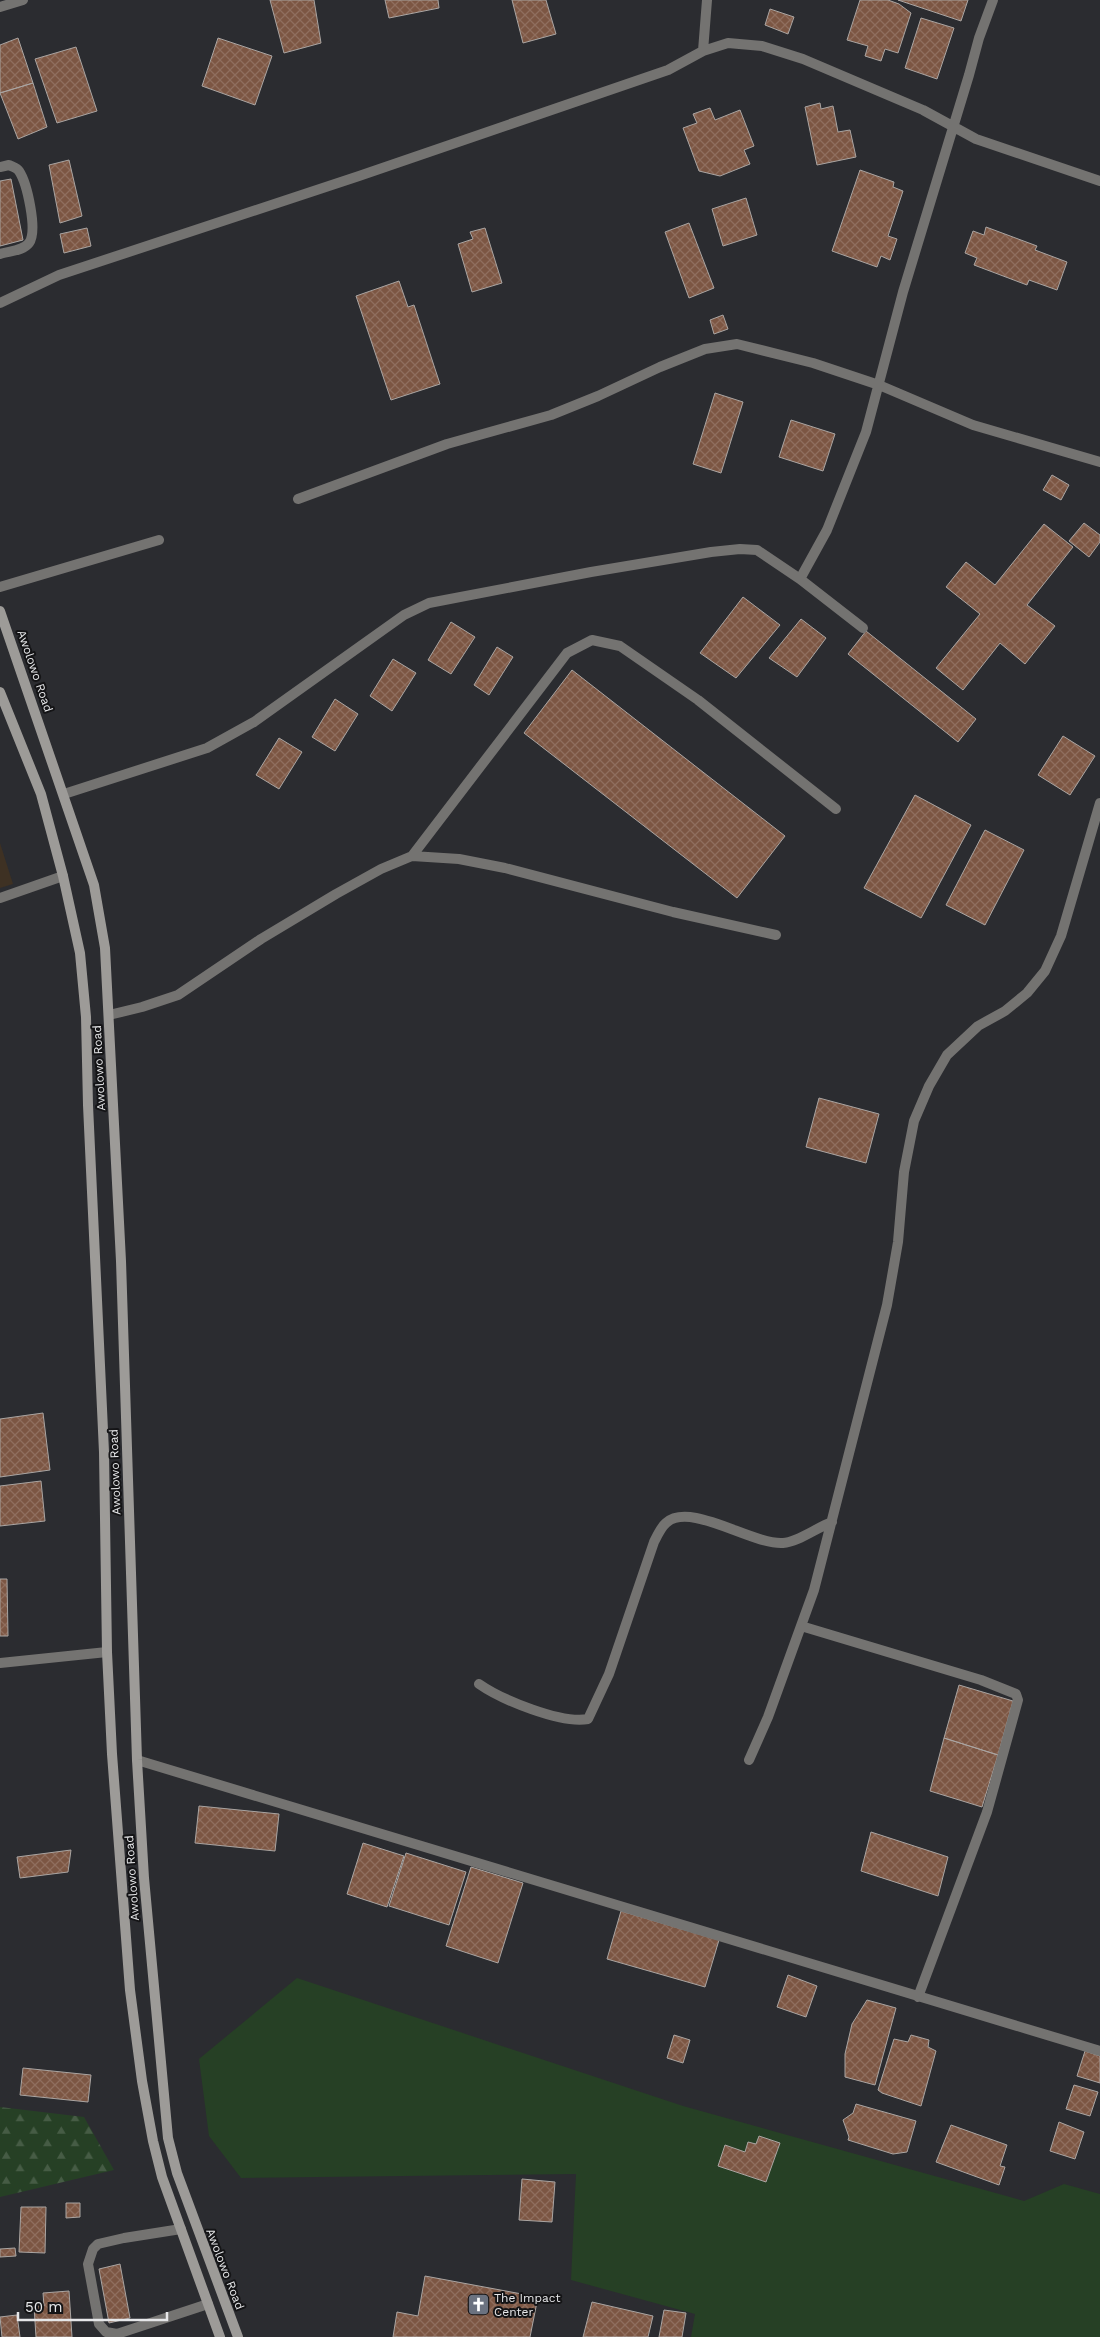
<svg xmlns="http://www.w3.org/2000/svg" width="1100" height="2337" font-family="'Work Sans',sans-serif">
<defs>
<pattern id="forest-firs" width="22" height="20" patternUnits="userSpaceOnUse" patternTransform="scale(1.25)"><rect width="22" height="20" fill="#264025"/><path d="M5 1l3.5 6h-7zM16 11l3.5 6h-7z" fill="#465c45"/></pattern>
<pattern id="building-cross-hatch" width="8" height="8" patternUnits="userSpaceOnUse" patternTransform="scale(1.25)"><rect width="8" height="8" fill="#7c5643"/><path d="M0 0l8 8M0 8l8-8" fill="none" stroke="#8f6e5e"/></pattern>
</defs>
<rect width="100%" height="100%" fill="#2b2c30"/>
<path fill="#3e3123" d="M0 843 13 884 0 888Z"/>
<path fill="#264025" d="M297 1978 683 2106 1024 2201 1064 2184 1100 2194V2337H691L695 2314 571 2280 576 2174 241 2178 209 2136 199 2059Z"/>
<path fill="url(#forest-firs)" d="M0 2107 84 2117 114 2170 0 2197Z"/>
<path fill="url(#building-cross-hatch)" stroke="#aaa5a2" d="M270 0H314L321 43 284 53Z
M385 0H438L439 8 389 18Z
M512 0H546L556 34 523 43Z
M860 0H888L899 4 911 13 898 53 885 49 881 61 865 56 868 46 847 40Z
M898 0H968L961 21Z
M770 9 794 17 788 34 765 25Z
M921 18 954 28 937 79 905 68Z
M18 38 33 83 0 93V45Z
M218 38 272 56 255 105 202 86Z
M76 47 97 111 57 123 35 59Z
M33 83 47 127 18 139 0 93Z
M820 103 821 109 833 106 838 132 850 130 856 157 817 165 805 107Z
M710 108 715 120 740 110 754 146 744 150 750 164 720 176 699 171 683 128 697 123 693 114Z
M69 160 82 216 60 223 49 165Z
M860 170 894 182 893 187 903 191 888 236 897 239 890 260 881 256 877 267 832 251Z
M11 179 23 240 0 246V181Z
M746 198 757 235 723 246 712 209Z
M689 223 714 288 689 298 665 232Z
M986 227 1037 246 1035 250 1067 262 1057 290 1029 280 1027 285 974 265 977 258 965 253 973 231 984 235Z
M87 228 91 246 64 253 60 234Z
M485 228 502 283 472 292 458 244 473 239 470 232Z
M399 281 408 307 414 305 440 384 391 400 356 296Z
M723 315 728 329 714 334 710 320Z
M715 393 743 402 721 473 693 464Z
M791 420 835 434 823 471 779 457Z
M1052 475 1069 485 1061 500 1043 490Z
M1084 523 1100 535V542L1089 557 1069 541Z
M1044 524 1073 547 1027 605 1055 626 1025 664 1000 643 963 690 936 668 980 614 946 587 966 562 995 585Z
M743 597 780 625 736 678 700 653Z
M801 619 826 638 797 677 769 658Z
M451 622 475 637 451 674 428 660Z
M866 631 976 719 958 742 848 654Z
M497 647 513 657 489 695 474 685Z
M393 659 416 673 392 711 370 696Z
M572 670 785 836 737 898 524 733Z
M335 699 358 714 335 751 312 737Z
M1063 736 1095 756 1070 795 1038 775Z
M279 738 302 752 279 789 256 775Z
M915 795 971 825 921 918 864 888Z
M985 830 1024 850 985 925 946 905Z
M819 1098 879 1114 866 1163 806 1147Z
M43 1413 50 1470 0 1477V1419Z
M41 1481 45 1521 0 1526V1486Z
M0 1579H7L8 1636H0Z
M959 1685 1013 1701 998 1755 944 1738Z
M944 1738 998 1755 982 1807 930 1791Z
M199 1806 279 1814 275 1851 195 1843Z
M871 1832 948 1857 938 1896 861 1871Z
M363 1843 404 1856 387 1907 347 1894Z
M71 1850 68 1872 20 1878 17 1857Z
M406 1853 466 1872 449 1925 389 1906Z
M471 1867 523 1883 498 1963 446 1946Z
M621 1911 719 1940 705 1987 607 1959Z
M788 1975 817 1986 806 2017 777 2007Z
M867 2000 896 2008 875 2085 845 2077V2054L852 2024Z
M674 2035 690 2040 683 2063 667 2058Z
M911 2035 929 2040 928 2047 936 2051 921 2106 882 2093 878 2090 894 2039 908 2042Z
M1085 2051 1100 2056V2083L1077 2076Z
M23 2068 91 2075 88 2102 20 2095Z
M1074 2085 1098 2092 1090 2116 1066 2109Z
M856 2104 916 2121 907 2152 893 2154 848 2140 849 2137 843 2120 853 2113Z
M1059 2122 1084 2132 1075 2159 1050 2151Z
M951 2125 1007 2145 1000 2166 1005 2167 999 2185 936 2162Z
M759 2136 780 2143 766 2182 718 2166 725 2145 745 2152 748 2142 756 2144Z
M522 2179 555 2182 552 2222 519 2220Z
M66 2203H80V2217L66 2218Z
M21 2207H46L45 2253 19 2252Z
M15 2248 16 2256 0 2257V2249Z
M120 2264 130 2318 109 2323 99 2269Z
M425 2276 538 2297 530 2337H393L397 2312 418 2316Z
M69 2291 72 2337H36L34 2306H44L43 2293Z
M592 2302 653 2316 648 2337H583Z
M664 2310 686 2313 682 2337H659Z
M17 2315 20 2337H2L0 2317Z"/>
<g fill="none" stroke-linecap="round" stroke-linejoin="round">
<path stroke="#747371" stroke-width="10" d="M0 167 9 165C13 167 17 168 19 171 27 183 38 231 29 243 23 251 9 251 0 254
M0 587 159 540
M412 856 567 653 592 640 620 646 698 700 836 809
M0 898 63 876
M109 1015 142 1007 178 995 261 939 336 894 381 869 412 856 459 859 505 868 673 912 776 935
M181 2229 124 2238 98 2244 93 2249 88 2264 99 2324 106 2332 117 2334 208 2304"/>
<path stroke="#747371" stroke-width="10" d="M0 7 23 0
M703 51 707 0
M0 303 59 275 359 176 668 70 703 51 728 43 762 46 803 59 923 110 976 139 1100 181
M298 499 447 444 551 415 598 396 660 367 705 349 737 344 813 363 879 385 973 425 1100 462
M800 579 827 530 866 432 903 292 969 75 979 38 993 0
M64 794 207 748 254 722 404 615 429 603 591 572 711 552 740 549 757 550 800 579 863 628
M801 1626 981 1680 1016 1694 1018 1700 987 1812 918 1997
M0 1663 107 1652
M479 1684C502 1700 561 1724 588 1719L609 1674 654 1542C657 1536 661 1527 666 1523 690 1501 752 1545 783 1543 798 1542 816 1528 832 1522
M137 1760 1100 2051
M749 1760 768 1717 814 1590 887 1305 898 1242 904 1172 914 1121 929 1086 947 1055 978 1026 1005 1011 1027 993 1045 971 1061 936 1100 803"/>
<path stroke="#9d9b98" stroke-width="10" d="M0 611 94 885 105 948 121 1261 137 1760 144 1878 168 2138 177 2173 238 2337
M0 692 41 794 63 876 80 953 86 1017 88 1105 104 1452 107 1652 112 1754 130 1990 142 2081 153 2141 162 2177 220 2337"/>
</g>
<defs>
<symbol id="church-square" viewBox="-11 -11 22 22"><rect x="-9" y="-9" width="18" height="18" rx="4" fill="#6b7280" stroke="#141416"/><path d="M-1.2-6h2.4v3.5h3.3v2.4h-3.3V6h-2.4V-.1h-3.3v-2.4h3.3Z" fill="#fff"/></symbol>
</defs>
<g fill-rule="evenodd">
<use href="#church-square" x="466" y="2292" width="25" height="25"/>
</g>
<g text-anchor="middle" stroke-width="4" stroke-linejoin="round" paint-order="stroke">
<g font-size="12" fill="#e6e7e9" stroke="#141416">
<text transform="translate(35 671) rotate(71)" y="4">Awolowo Road</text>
<text transform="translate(99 1068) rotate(-93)" y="4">Awolowo Road</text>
<text transform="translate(115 1472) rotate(-92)" y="4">Awolowo Road</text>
<text transform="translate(132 1878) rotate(-94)" y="4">Awolowo Road</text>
<text transform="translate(225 2269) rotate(69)" y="4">Awolowo Road</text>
</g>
<g font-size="12" fill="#e6e7e9" stroke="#141416" text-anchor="start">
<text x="494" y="2302">The Impact<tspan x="494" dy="14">Center</tspan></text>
</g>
</g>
<path d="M18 2312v8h149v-8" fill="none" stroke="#e6e7e9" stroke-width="2.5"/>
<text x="25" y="2312" font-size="15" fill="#e6e7e9" stroke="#141416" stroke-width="4" paint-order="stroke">50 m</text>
</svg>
